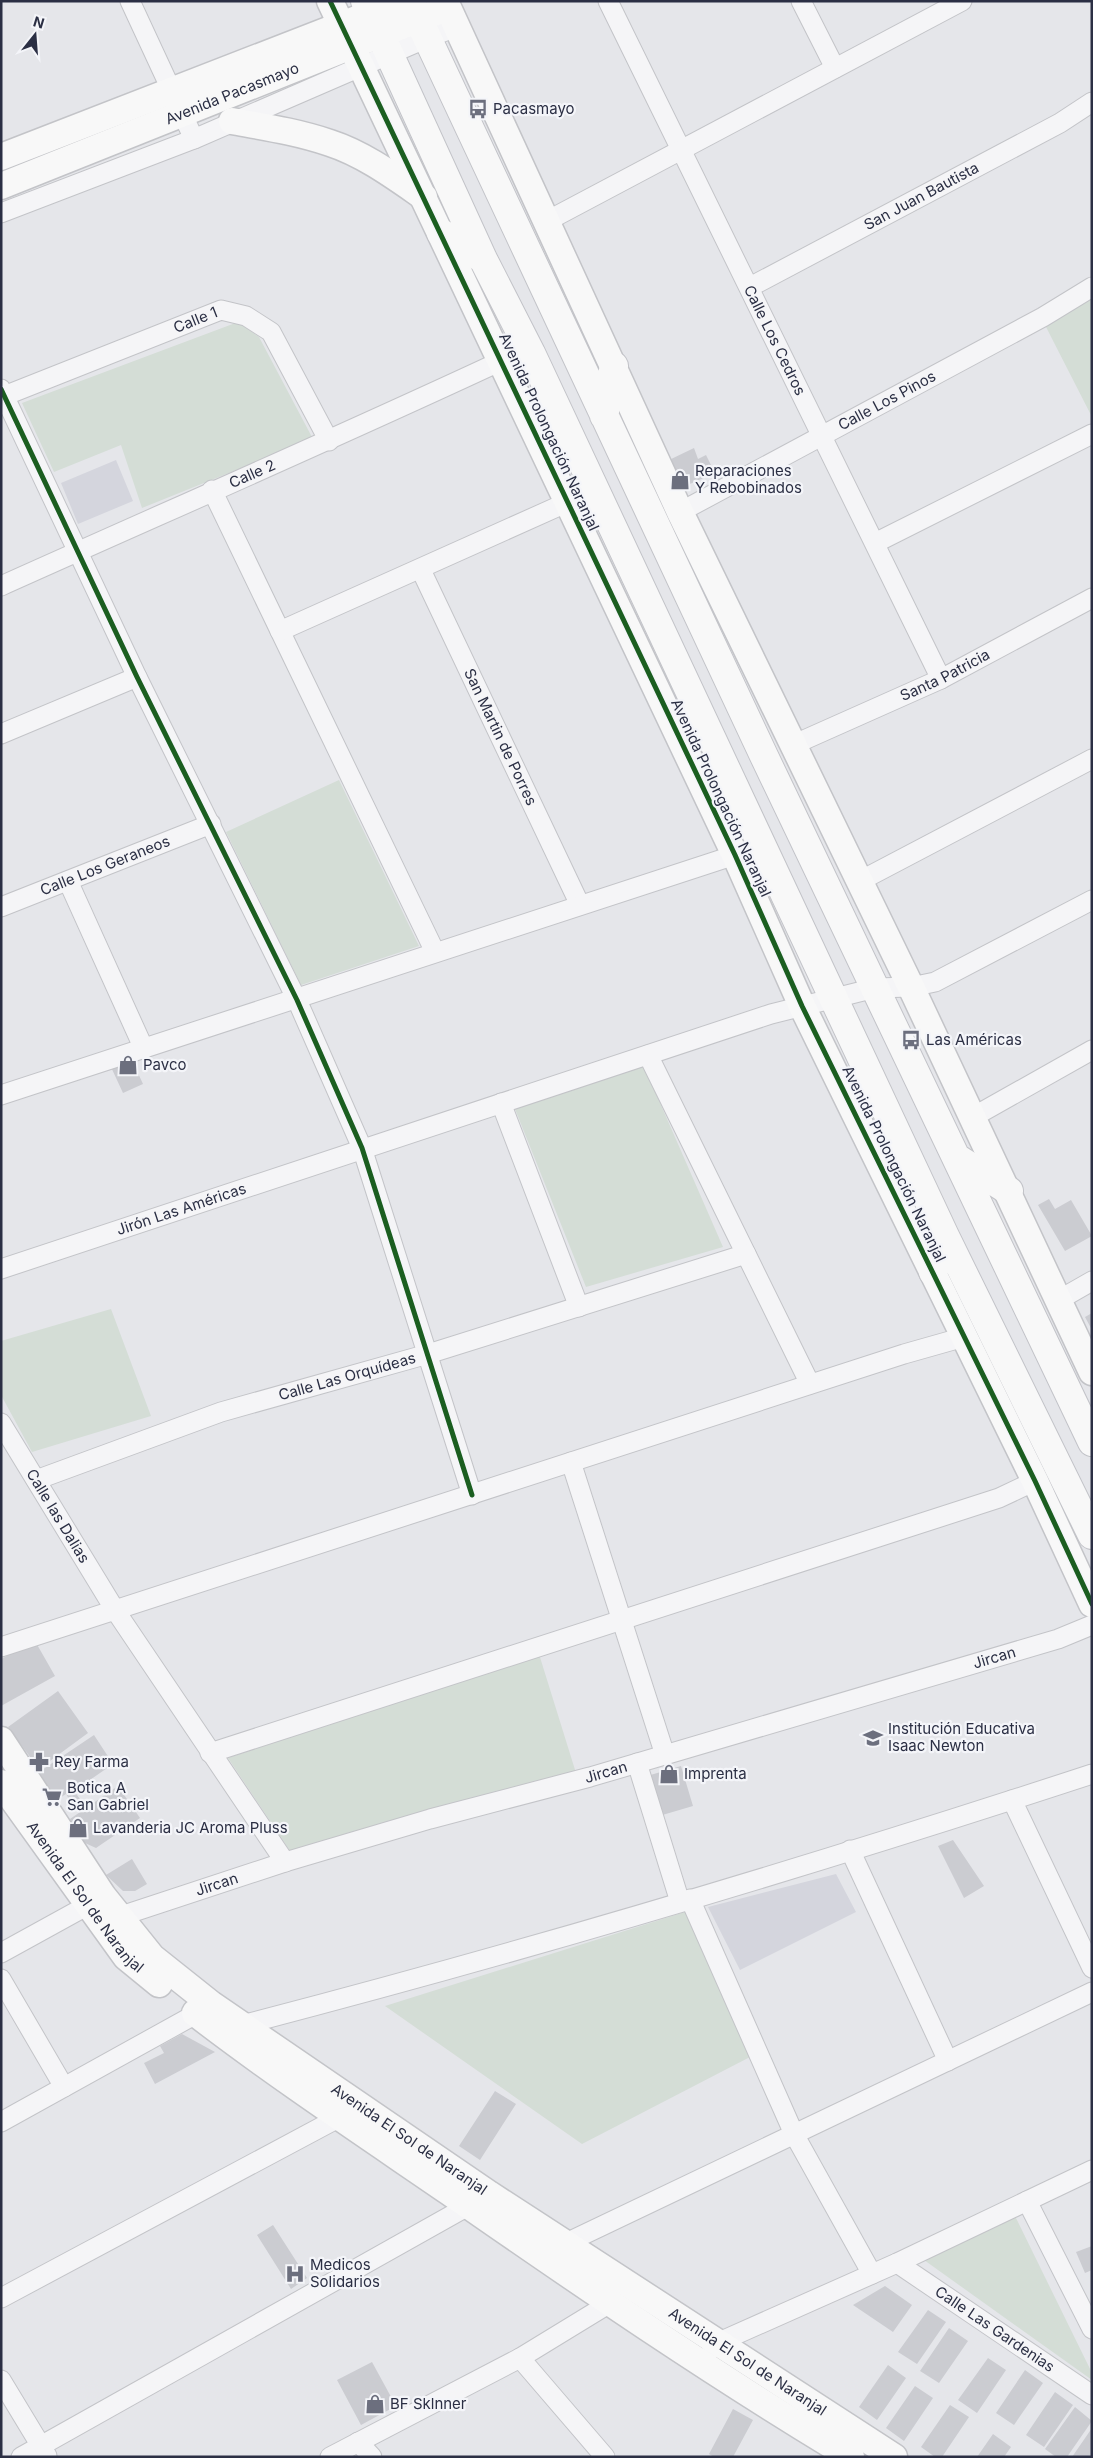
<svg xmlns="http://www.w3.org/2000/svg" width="1093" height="2458" font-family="Inter,sans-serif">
<rect width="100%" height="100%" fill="#e5e6ea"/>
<path fill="#d4d5dd" d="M116 460 133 501 78 524 61 483Z
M836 1874 856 1912 740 1970 708 1907Z"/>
<path fill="#d4ddd6" d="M1092 298V417L1045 325Z
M238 322 259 337 313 439 142 508 121 445 54 472 22 403Z
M339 780 419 946 301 985 226 832Z
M643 1064 723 1247 586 1287 513 1104Z
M111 1309 151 1416 32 1452 1 1395V1341Z
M539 1654 576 1773 290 1851 228 1758Z
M685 1912 750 2057 582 2144 385 2006Z
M1015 2216 1092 2373V2380L924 2260Z"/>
<path fill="#cbccd1" d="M694 448 698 459 706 455 715 473 683 487 679 486 667 461Z
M131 1058 143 1084 123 1093 111 1067Z
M1049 1199 1055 1209 1071 1200 1092 1236 1065 1251 1038 1205Z
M1092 1313V1330L1085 1317Z
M35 1641 55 1676 1 1706V1659Z
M58 1691 88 1733 39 1769 8 1727Z
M94 1735 113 1764 74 1791 80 1799 73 1805 66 1794 52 1803 33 1776Z
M681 1766 693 1806 659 1816 647 1776Z
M118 1786 140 1818 96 1848 85 1843 75 1834 70 1819Z
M953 1840 984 1886 964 1898 938 1846Z
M132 1859 147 1884 135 1891H123L106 1875Z
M182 2034 215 2052 155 2084 144 2063 164 2053 160 2046Z
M495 2091 516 2104 480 2160 459 2146Z
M273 2225 307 2278 291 2289 257 2235Z
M1092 2246V2270L1085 2273 1076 2252Z
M885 2286 912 2305 893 2332 853 2305Z
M928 2310 946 2322 917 2364 898 2352Z
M949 2328 968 2341 939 2383 920 2371Z
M988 2358 1006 2370 977 2413 958 2400Z
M372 2362 396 2406 361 2425 337 2380Z
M888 2365 906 2378 877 2420 859 2407Z
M1025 2370 1043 2383 1014 2425 996 2413Z
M915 2386 933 2398 904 2441 886 2428Z
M1055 2392 1073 2405 1044 2447 1026 2435Z
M950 2405 969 2417 942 2457H935L921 2447Z
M1075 2407 1092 2421 1067 2457H1056L1045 2449Z
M733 2409 753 2420 733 2457H714L709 2454Z
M1092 2428V2457H1072Z
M993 2434 1011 2447 1004 2457H977Z"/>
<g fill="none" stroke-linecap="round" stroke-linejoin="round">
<defs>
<g id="street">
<path d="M130 1 194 139"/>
<path id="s1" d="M608 1 941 679"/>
<path d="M801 1 835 68"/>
<path d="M1 213 194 139 427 38 456 27"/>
<path d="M547 221 962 1"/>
<path id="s2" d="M750 287 1060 123 1092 102"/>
<path d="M1 389 137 677 297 1000 362 1148 472 1495"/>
<path id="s3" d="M4 396 221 310 246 316 271 332 329 441"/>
<path d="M212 490 435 952"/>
<path id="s4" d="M680 512 1043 317 1092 287"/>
<path d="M875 543 1092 434"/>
<path id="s5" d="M421 570 580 905"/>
<path id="s6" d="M1 586C168 511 336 438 501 361"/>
<path d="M280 631 568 502"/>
<path d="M1 734 137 677"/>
<path id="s7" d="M795 744 941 679 1092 598"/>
<path d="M68 881 144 1049"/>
<path d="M858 882 1092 759"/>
<path id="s8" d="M1 907 211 824"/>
<path d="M648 1055 810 1384"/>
<path d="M1 1095 735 855"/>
<path d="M501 1103 579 1307"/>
<path d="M973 1117 1092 1050"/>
<path id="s9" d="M1 1269 771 1014 875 988 911 987 935 982 1092 900"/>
<path d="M1057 1301 1092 1281"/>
<path id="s10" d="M1 1423 115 1610 285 1862"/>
<path d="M571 1462 665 1755"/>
<path id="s11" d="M36 1480 221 1412 428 1354 746 1254"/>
<path d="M1 1647 904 1354 964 1337"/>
<path d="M210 1753 999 1498 1035 1481"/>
<path d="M637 1763 680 1902"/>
<path d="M1012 1800 1092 1968"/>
<path d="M850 1850 948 2061"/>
<path d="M690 1899 794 2134 872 2274"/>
<path id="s12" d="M118 1917 285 1862 430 1819 590 1777 1058 1639 1092 1625"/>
<path d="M1 1953 90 1904"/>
<path d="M1 1979 64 2087"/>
<path d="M242 2025C527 1951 811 1866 1092 1774"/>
<path d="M1 2122 196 2014"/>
<path d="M1027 2201 1092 2329"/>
<path d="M564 2244 1092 1992"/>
<path id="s13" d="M897 2263 1092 2395"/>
<path d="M1 2298 340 2117"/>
<path d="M712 2349 717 2343 897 2263 1092 2170"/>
<path d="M520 2358 605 2457"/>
<path d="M1 2380 47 2456"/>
<path d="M358 2442 372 2457"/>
<path d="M21 2457 468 2206"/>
<path d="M330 2457 520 2358 610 2303"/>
</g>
<g id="secondary">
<path d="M330 1 735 855 802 1006 1035 1481 1092 1604"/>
<path d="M445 1 680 512 911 987 1092 1372"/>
<path d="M232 121C265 127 298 132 330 143 364 154 395 177 424 197"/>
<path d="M1 157 403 1"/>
<path id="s14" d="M1 186 439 11"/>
<path id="s15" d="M1 1740 103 1896 152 1957 211 2004 489 2194 894 2457"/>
<path id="s16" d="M1 1783 126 1957 159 1984"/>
<path d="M195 2013C277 2076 363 2133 449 2192 581 2284 713 2374 851 2457"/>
</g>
<path id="primary" d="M365 1 483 259 531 353 945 1236 1092 1535
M410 1 764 756 1092 1442
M441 233 483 259
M604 416 614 366
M957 1158 1009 1191
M933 1272 945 1236"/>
</defs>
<use href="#street" stroke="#c3c4c8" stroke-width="21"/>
<use href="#secondary" stroke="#c3c4c8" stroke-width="29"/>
<use href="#primary" stroke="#c2c3c8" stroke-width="30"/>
<use href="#street" stroke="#f5f5f7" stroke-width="19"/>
<use href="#secondary" stroke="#f8f8f8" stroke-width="26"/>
<use href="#primary" stroke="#f8f8f8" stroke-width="28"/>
<defs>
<path id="cycleway" d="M330 1 735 855 802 1006 1035 1481 1092 1604
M1 389 137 677 297 1000 362 1148 472 1495"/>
</defs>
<use href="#cycleway" stroke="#f4f5f9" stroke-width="8"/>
<use href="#cycleway" stroke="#1b5e20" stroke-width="5"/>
</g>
<defs>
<symbol id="bus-bare" viewBox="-9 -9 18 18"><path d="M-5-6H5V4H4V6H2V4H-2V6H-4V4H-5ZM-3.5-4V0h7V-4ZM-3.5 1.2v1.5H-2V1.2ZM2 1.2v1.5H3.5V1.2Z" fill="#6c6f7e" stroke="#f4f5f9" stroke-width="2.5" paint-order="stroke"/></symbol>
<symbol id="shop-bare" viewBox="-9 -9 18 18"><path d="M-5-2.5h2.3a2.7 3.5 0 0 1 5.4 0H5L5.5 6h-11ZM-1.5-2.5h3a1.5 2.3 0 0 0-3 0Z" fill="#6c6f7e" stroke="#f4f5f9" stroke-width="2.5" paint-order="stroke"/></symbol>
<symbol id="school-bare" viewBox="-9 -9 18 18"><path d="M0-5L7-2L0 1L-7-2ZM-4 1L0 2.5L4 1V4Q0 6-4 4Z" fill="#6c6f7e" stroke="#f4f5f9" stroke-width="2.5" paint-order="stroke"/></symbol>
<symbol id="pharmacy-bare" viewBox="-9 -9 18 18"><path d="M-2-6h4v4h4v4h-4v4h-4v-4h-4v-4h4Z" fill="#6c6f7e" stroke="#f4f5f9" stroke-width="2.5" paint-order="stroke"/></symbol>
<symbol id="supermarket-bare" viewBox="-9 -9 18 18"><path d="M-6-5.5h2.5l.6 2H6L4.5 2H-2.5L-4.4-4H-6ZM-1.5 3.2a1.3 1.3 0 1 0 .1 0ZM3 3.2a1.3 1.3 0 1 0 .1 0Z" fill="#6c6f7e" stroke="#f4f5f9" stroke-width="2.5" paint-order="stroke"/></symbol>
<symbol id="hospital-bare" viewBox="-9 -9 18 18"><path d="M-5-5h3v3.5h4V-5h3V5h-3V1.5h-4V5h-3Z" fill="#6c6f7e" stroke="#f4f5f9" stroke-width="2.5" paint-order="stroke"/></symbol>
</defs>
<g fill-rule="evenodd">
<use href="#bus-bare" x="464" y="95" width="28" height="28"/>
<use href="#shop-bare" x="666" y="466" width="28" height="28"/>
<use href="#bus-bare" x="897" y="1026" width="28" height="28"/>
<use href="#shop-bare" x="114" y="1051" width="28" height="28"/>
<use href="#school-bare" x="859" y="1724" width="28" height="28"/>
<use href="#pharmacy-bare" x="25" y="1748" width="28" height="28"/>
<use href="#shop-bare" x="655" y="1760" width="28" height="28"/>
<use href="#supermarket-bare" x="38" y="1783" width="28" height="28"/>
<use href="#shop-bare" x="64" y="1814" width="28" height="28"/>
<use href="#hospital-bare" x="281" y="2260" width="28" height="28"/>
<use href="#shop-bare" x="361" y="2390" width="28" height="28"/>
</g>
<g text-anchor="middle" stroke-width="4.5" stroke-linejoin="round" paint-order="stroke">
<g font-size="15" fill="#2b2f44" stroke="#f4f5f9">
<text dy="5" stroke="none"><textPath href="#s14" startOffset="249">Avenida Pacasmayo</textPath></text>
<text dy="5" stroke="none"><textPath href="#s2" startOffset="194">San Juan Bautista</textPath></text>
<text dy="5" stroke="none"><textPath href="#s3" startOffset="206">Calle 1</textPath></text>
<text dy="5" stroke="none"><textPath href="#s1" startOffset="378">Calle Los Cedros</textPath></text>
<text dy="5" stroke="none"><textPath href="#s4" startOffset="235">Calle Los Pinos</textPath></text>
<text transform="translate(549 432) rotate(65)" y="5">Avenida Prolongación Naranjal</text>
<text dy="5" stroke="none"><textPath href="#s6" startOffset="275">Calle 2</textPath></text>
<text dy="5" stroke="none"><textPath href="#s7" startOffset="165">Santa Patricia</textPath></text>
<text dy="5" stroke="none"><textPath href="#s5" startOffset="185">San Martin de Porres</textPath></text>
<text transform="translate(721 798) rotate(65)" y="5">Avenida Prolongación Naranjal</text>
<text dy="5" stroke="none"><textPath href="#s8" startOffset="112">Calle Los Geraneos</textPath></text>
<text transform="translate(894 1164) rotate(64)" y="5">Avenida Prolongación Naranjal</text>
<text dy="5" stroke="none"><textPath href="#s9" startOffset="190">Jirón Las Américas</textPath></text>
<text dy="5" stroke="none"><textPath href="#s11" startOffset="328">Calle Las Orquídeas</textPath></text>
<text dy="5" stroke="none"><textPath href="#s10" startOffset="109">Calle las Dalias</textPath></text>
<text dy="5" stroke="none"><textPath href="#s12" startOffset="914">Jircan</textPath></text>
<text dy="5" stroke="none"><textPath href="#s12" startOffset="509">Jircan</textPath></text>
<text dy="5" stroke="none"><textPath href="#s12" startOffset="104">Jircan</textPath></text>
<text dy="5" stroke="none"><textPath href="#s16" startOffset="142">Avenida El Sol de Naranjal</textPath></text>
<text dy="5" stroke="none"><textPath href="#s15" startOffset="580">Avenida El Sol de Naranjal</textPath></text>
<text dy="5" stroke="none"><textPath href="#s13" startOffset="118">Calle Las Gardenias</textPath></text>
<text dy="5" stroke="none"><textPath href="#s15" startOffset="985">Avenida El Sol de Naranjal</textPath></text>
</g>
<g font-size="15" fill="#2b2f44" stroke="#f4f5f9" text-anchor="start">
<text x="493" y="114">Pacasmayo</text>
<text x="695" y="476">Reparaciones<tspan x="695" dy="17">Y Rebobinados</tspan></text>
<text x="926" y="1045">Las Américas</text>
<text x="143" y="1070">Pavco</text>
<text x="888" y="1734">Institución Educativa<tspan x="888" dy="17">Isaac Newton</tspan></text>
<text x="54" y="1767">Rey Farma</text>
<text x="684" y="1779">Imprenta</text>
<text x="67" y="1793">Botica A<tspan x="67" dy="17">San Gabriel</tspan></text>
<text x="93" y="1833">Lavanderia JC Aroma Pluss</text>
<text x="310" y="2270">Medicos<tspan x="310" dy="17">Solidarios</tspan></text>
<text x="390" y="2409">BF Sklnner</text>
</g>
</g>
<rect width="1093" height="2458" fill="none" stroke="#2b2f44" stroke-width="5"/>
<g transform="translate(35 35) rotate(17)" stroke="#f4f5f9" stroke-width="4" paint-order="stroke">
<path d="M0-4L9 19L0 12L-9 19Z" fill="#2b2f44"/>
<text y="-8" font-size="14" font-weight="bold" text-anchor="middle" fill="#2b2f44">N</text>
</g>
</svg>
